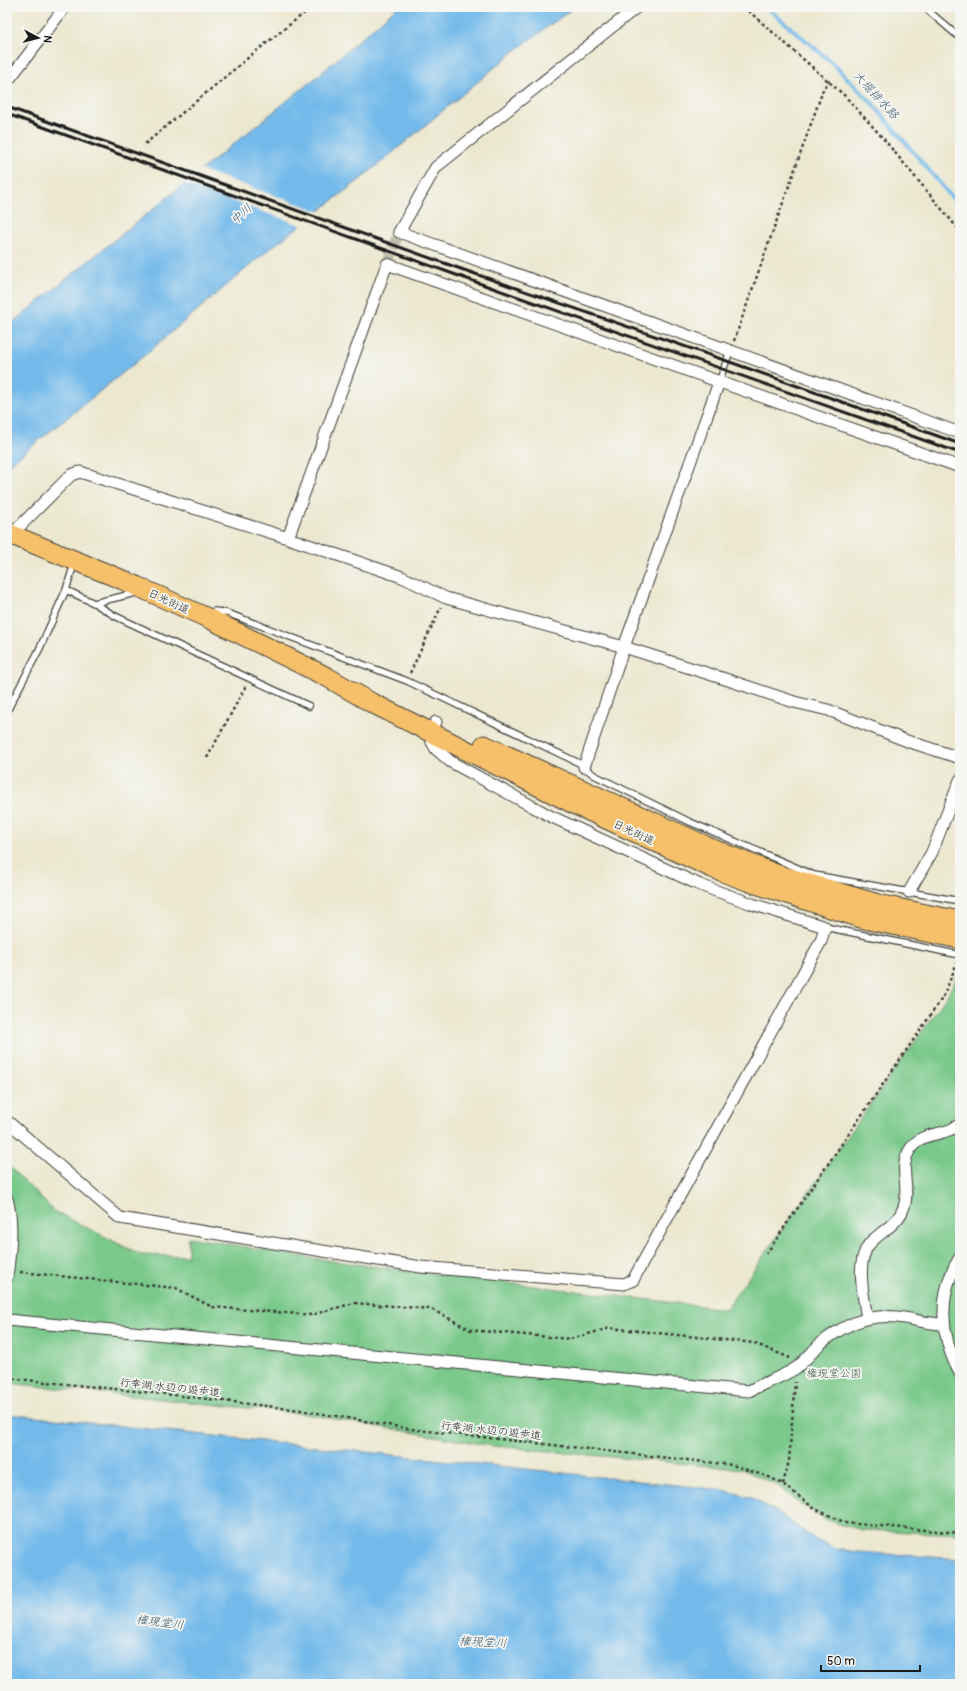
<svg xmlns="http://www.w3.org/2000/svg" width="967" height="1691" font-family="Pangolin,'Klee One',sans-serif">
<rect width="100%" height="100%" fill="#f6f6f2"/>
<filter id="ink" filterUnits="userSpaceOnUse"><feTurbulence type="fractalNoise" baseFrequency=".025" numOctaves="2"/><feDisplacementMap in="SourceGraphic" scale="8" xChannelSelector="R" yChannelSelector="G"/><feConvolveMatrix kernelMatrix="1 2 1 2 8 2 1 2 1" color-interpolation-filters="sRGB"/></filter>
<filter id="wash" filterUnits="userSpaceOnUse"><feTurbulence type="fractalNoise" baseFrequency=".012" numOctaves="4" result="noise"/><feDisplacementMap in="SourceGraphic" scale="16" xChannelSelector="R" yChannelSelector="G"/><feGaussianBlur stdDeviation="0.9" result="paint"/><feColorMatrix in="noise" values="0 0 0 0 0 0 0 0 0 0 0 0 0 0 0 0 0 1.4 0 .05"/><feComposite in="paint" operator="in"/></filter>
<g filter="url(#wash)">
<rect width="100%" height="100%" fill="#ece8d0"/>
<path fill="#79c98a" stroke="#4a7253" d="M960 972V1534L863 1530 846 1526 827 1520 796 1501 777 1485 742 1469 493 1446 305 1414 7 1383V1164L54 1211 141 1255 188 1256V1237L311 1258 417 1272 726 1309 945 999Z"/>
<path fill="#73baea" stroke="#486b83" d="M397 7H575L517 49 362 178 267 251 140 359 7 466V327L319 75Z
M7 1414 723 1490 750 1497 775 1511 816 1540 836 1549 858 1552 960 1559V1684H7Z"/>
<path fill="#ece8d0" d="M199 169 321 212 303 226 182 183Z"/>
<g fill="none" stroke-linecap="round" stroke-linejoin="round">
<path stroke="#73baea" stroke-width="4" d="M766 7 829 60 871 102 960 207"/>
</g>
</g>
<g filter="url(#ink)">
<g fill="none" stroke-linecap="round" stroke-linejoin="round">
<path stroke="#c2bfac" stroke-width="11" stroke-dasharray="11 5.5" stroke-linecap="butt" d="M387 264 399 232"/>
<defs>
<path id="lane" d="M924 7 960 38
M719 382 730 351
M74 564 66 590 94 603 136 593
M94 603 115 616 309 706
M211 616 214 611 227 613 407 681 579 763 594 775 690 822 814 875
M7 711 39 650 66 590
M813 877 814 875 960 901
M825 927 960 955"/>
<path id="street" d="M637 7 436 167 399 232 960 433
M7 82 65 7
M9 537 71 475 80 472 288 538 402 577 446 598 624 647 725 679 794 702 828 710 907 741 960 758
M288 538 387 264 960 467
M584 767 624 647 719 382
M909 892 932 852 960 780
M7 1121 120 1218 421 1267 624 1284 633 1280 821 941 825 927 752 904 700 885 550 816 451 762 436 749 432 742 431 732 436 722
M7 1199C14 1224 10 1252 7 1277
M960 1257C937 1294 940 1337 960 1373
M867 1319C864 1297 854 1260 871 1242 883 1230 898 1224 904 1207 911 1187 897 1167 911 1148 924 1130 943 1137 957 1126
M7 1320 749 1391C764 1383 782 1377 796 1368 805 1361 812 1352 820 1344 836 1331 856 1319 878 1317 903 1314 920 1324 944 1324"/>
<path id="highway" d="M7 533 123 580 210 619 327 677 372 703 580 807 712 868 750 882 864 919 960 939
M484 745 713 849 776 874 882 905 960 921"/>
</defs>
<use href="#lane" stroke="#3b3b37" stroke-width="8"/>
<use href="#street" stroke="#3b3b37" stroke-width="13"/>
<use href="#highway" stroke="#3b3b37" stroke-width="21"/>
<path stroke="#3b3b37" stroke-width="2.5" stroke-dasharray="3 3" stroke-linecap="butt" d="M744 7 845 96 882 137 960 231
M145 144 255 52 312 7
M734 341 823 90 829 80
M410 673 441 607
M207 758 246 686
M766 1254 943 997 957 963
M20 1272 176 1288 212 1307 311 1315 354 1303 431 1309 471 1330 570 1339 610 1328 754 1343 790 1358
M7 1378 174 1395 300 1410 418 1430 732 1465 769 1477 783 1484 815 1509 846 1523 960 1533
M783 1484 789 1461 795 1382"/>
<use href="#lane" stroke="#fff" stroke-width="5.5"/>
<use href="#street" stroke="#fff" stroke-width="11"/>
<use href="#highway" stroke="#f6c06b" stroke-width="19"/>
<path stroke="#1c1c1c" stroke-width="3" d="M7 107 461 269 727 361 960 444
M7 114 459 276 960 453"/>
</g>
</g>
<g text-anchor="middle" stroke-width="3.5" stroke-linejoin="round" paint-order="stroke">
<g font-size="11" fill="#1c1c1c" stroke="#f6f6f2">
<text transform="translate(169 601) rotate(25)" y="4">日光街道</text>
<text transform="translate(634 832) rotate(25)" y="4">日光街道</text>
<text transform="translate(170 1387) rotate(6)" y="4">行幸湖 水辺の遊歩道</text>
<text transform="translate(491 1430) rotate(6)" y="4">行幸湖 水辺の遊歩道</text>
</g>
<g font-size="11" fill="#3d5942" stroke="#f6f6f2">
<text x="834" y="1377">権現堂公園</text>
</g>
<g font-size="12" font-style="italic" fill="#3f5b6e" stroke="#f6f6f2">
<text transform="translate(876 95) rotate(47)" y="4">大堀排水路</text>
<text transform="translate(241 214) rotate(-42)" y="4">中川</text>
<text transform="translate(160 1622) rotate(7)" y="4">権現堂川</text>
<text transform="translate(483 1642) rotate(3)" y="4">権現堂川</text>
</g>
</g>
<rect width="967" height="1691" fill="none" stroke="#f6f6f2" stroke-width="24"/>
<g transform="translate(38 38) rotate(97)" stroke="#f6f6f2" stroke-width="3" paint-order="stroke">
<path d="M0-3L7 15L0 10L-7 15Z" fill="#1c1c1c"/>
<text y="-6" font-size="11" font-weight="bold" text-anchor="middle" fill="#1c1c1c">N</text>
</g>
<path d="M821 1665v6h99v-6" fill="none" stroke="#1c1c1c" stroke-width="2"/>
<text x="827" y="1665" font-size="12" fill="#1c1c1c" stroke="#f6f6f2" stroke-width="3" paint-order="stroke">50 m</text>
</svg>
